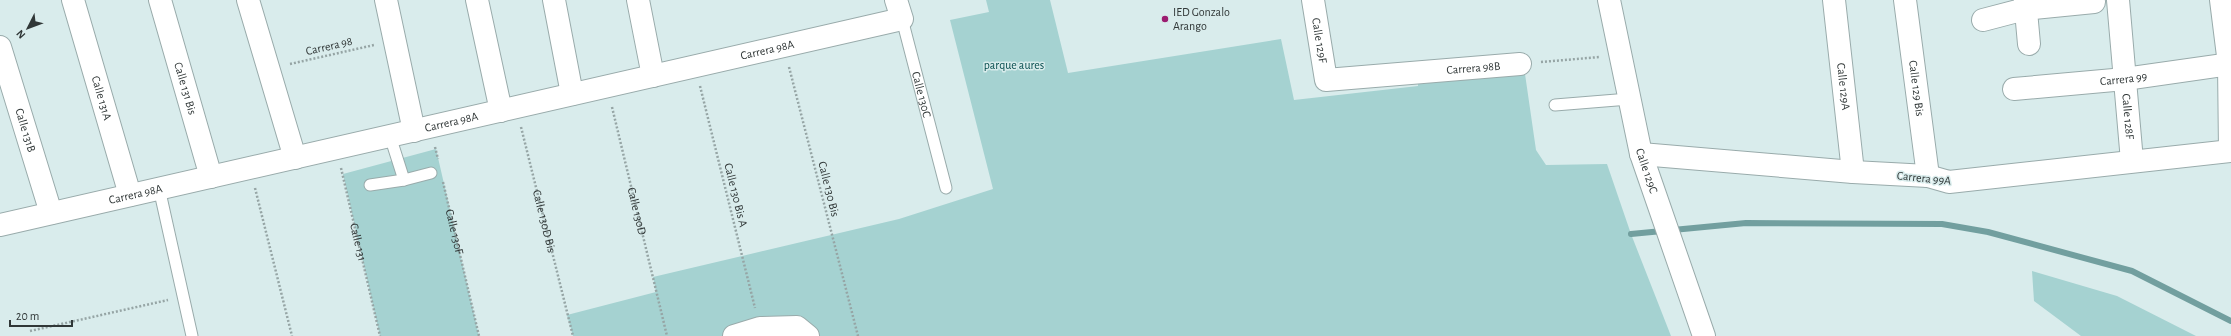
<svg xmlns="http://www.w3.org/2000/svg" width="2231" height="336" font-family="'Alegreya Sans',sans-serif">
<rect width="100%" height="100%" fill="#d9ecec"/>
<path fill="#a5d2d1" d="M986 0H1050L1068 73 1281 39 1294 100 1418 86V84L1525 74 1536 150 1546 165 1607 164 1631 234 1671 336H573L567 315 656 292 653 277 899 219 993 189 950 20 989 12Z
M436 149 479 336H380L343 174Z
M2032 271 2117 296 2196 336H2081L2034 301Z"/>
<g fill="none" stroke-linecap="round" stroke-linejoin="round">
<path stroke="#729f9f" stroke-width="6" d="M1631 234 1746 223 1942 224 1988 232 2132 271 2231 321"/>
<defs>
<g id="service">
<path id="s5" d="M902 19 946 188"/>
<path d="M1555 105 1629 99"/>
<path d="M404 180 431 173"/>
<path d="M370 185 404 180 390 136"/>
<path d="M159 188 192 336"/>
</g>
<g id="minor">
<path id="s6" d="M73 0 130 195"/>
<path id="s7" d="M160 0 211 177"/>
<path d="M248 0 295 158"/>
<path d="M386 0 414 131"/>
<path d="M477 0 501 111"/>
<path d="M554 0 572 94"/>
<path d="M638 0 653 76"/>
<path id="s8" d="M1313 0 1326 80 1520 64"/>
<path id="s9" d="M1834 0 1853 172"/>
<path id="s10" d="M1905 0 1928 176"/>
<path d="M2025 0 2029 44"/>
<path id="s11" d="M2118 0 2132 161"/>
<path d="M2221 0 2229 64 2230 151"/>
<path d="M1983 20 2025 9 2094 2"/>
<path id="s12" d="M0 47 51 213"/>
<path id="s13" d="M2014 89 2125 79 2231 64"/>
<path d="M1641 154 1853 172 1928 176 1949 182 2231 151"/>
<path id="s14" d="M0 225 902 19 896 0"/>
<path d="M734 336 760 328 797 327 808 336"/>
</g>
<g id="tertiary">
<path id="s15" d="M1609 0 1641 154 1704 336"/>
</g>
</defs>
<use href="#service" stroke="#99abab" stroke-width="13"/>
<use href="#minor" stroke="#99abab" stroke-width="24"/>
<use href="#tertiary" stroke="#99abab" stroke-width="24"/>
<g stroke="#96a5a5" stroke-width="2.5" stroke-dasharray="2 2" stroke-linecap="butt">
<path d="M1541 62 1600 57"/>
<path d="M290 64 374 45"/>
<path d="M789 67 858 336"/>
<path d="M700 86 755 308"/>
<path id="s1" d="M612 107 667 336"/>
<path id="s2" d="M521 127 573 336"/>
<path d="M435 147 438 159"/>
<path id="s3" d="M341 168 380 336"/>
<path id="s4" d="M443 182 479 336"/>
<path d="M255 188 292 336"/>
<path d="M30 331 168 300"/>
</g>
<use href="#service" stroke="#fff" stroke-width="11"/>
<use href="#minor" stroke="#fff" stroke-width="22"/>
<use href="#tertiary" stroke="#fff" stroke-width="22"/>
</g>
<circle fill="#9b1c70" stroke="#d9ecec" stroke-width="1.5" cx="1165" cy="19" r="4"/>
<g text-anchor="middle" stroke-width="3" stroke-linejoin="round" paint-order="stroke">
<g font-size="12" fill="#303737" stroke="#d9ecec" text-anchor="start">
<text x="1173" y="16">IED Gonzalo<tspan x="1173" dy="14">Arango</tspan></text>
</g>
<g font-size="12" fill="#303737" stroke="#d9ecec">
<text dy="4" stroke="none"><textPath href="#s8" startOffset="41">Calle 129F</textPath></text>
<text transform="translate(329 46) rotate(-13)" y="4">Carrera 98</text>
<text dy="4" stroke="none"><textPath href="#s14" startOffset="787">Carrera 98A</textPath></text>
<text dy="4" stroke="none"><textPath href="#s8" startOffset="229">Carrera 98B</textPath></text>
<text dy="4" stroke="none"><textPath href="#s13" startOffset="110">Carrera 99</textPath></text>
<text dy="4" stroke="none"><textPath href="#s9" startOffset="87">Calle 129A</textPath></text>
<text dy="4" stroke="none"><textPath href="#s10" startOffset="89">Calle 129 Bis</textPath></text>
<text dy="4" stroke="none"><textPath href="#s7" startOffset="92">Calle 131 Bis</textPath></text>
<text dy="4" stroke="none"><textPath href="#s5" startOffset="78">Calle 130C</textPath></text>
<text dy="4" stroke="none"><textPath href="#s6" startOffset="102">Calle 131A</textPath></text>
<text dy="4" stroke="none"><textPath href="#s11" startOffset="117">Calle 128F</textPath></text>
<text dy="4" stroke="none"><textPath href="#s14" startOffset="463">Carrera 98A</textPath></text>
<text dy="4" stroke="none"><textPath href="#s12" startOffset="87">Calle 131B</textPath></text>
<text dy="4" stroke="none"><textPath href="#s15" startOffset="175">Calle 129C</textPath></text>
<text transform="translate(1924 178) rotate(6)" y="4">Carrera 99A</text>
<text transform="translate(829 189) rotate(76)" y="4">Calle 130 Bis</text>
<text dy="4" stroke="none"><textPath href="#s14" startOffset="139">Carrera 98A</textPath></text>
<text transform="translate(736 195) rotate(76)" y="4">Calle 130 Bis A</text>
<text dy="4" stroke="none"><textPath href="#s1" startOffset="107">Calle 130D</textPath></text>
<text dy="4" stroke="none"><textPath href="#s2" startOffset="97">Calle 130D Bis</textPath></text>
<text dy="4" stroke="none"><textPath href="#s4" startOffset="51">Calle 130F</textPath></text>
<text dy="4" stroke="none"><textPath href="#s3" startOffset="76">Calle 131</textPath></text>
</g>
<g font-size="12" fill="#064d4e" stroke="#d9ecec">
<text x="1014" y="69">parque aures</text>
</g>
</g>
<g transform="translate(28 28) rotate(228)" stroke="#d9ecec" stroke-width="3" paint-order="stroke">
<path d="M0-3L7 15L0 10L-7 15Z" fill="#303737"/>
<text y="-6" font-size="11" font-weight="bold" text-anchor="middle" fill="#303737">N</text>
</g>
<path d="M10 320v6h62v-6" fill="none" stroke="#303737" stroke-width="2"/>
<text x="16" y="320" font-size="12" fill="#303737" stroke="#d9ecec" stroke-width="3" paint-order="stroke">20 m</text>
</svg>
